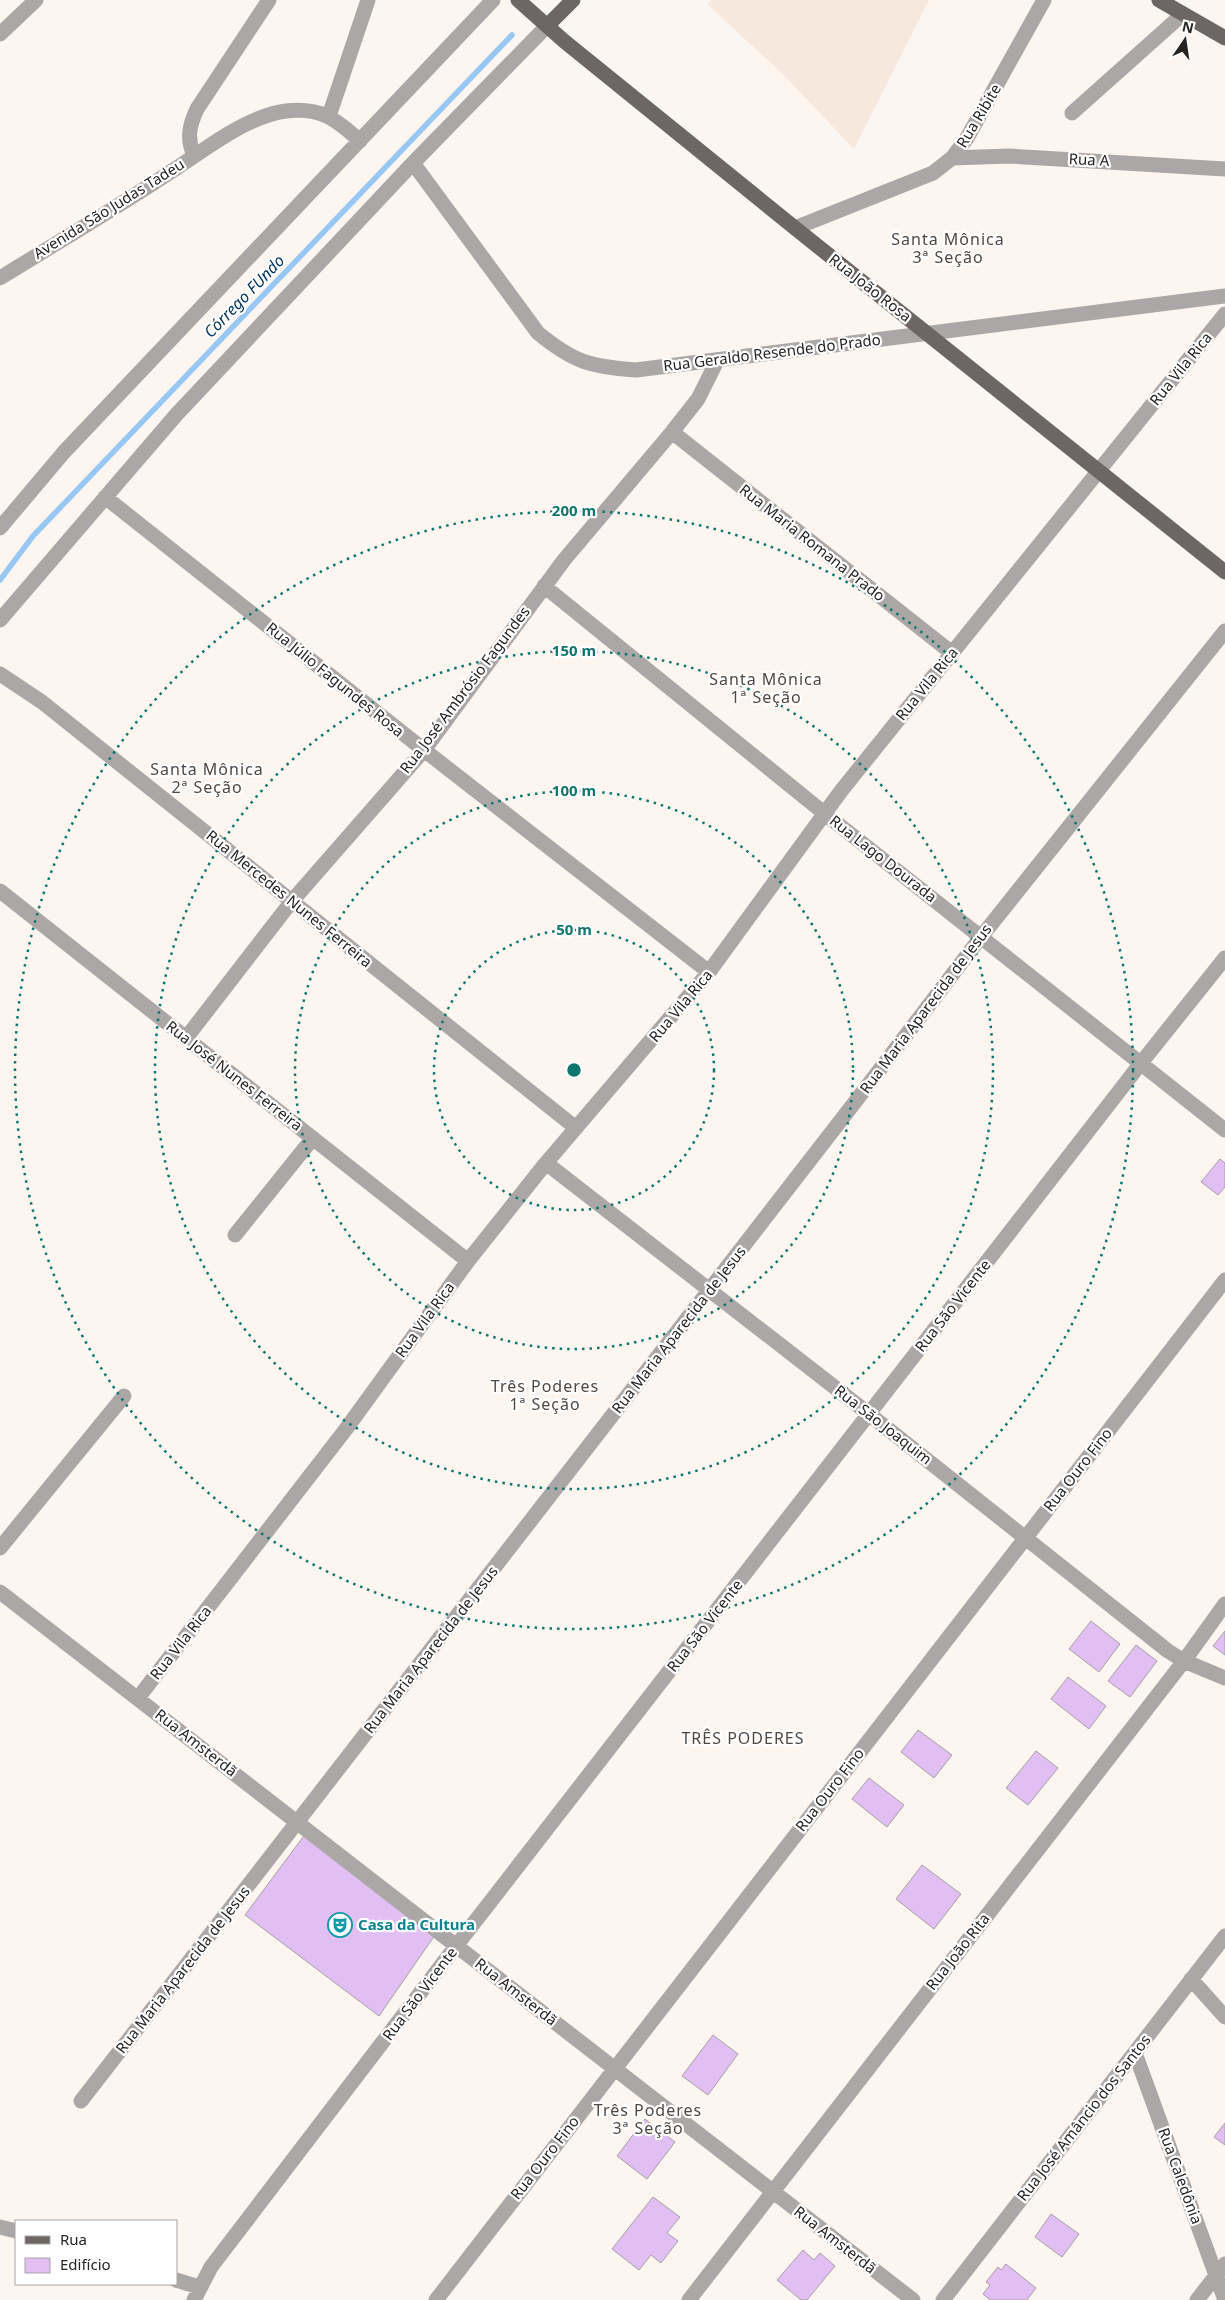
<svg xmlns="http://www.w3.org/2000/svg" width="1225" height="2300" font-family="'Noto Sans',sans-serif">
<rect width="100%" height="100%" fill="#fcf5f0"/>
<path fill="#f7e8de" d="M712 0H929L854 149 781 72 707 4Z"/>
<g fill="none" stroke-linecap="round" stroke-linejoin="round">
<path stroke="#99c7f4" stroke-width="5.5" d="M0 580 33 536 512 35"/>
</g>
<path fill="#e2bff2" stroke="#a4a0a6" d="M1220 1159 1225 1163V1187L1218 1195 1201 1182Z
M1091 1621 1120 1644 1099 1672 1069 1649Z
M1225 1631V1655L1213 1646Z
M1136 1645 1157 1661 1130 1697 1108 1681Z
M1068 1677 1106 1706 1089 1729 1051 1699Z
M918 1730 952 1755 934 1778 901 1752Z
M1036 1751 1058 1768 1028 1805 1006 1788Z
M869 1778 904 1805 887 1827 852 1799Z
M306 1833 435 1935 379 2016 245 1915Z
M922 1865 961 1894 934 1929 896 1899Z
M713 2035 738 2054 708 2095 682 2076Z
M645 2119 675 2142 647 2179 617 2156Z
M1225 2123V2145L1214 2137Z
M653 2197 680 2217 667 2233 678 2241 661 2263 651 2255 639 2270 612 2249Z
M1051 2214 1079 2234 1062 2257 1035 2237Z
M803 2250 814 2260 820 2253 835 2266 807 2300H801L777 2280Z
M1006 2264 1036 2288 1027 2300H990L983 2294 990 2285 986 2282 998 2267 1001 2270Z"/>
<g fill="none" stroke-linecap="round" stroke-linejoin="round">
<path stroke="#aba7a6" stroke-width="15" d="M0 34 36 0
M1072 113 1183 14
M329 116 368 0
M194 155C186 138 190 124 197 109L269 0
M952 158 1009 156 1225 169
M413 163 538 333C575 363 589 366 636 370L1225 296
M795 228 933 173 952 158 967 138 1044 0
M0 278C58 242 118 207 175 169 206 149 247 116 286 111 321 107 336 119 360 141
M672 432 952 653
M105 497 424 750 709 972
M0 528 64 452 493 0
M544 586 824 813 1225 1130
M0 620 176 415 413 163 547 26
M0 674 42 702 576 1128
M0 891 468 1261
M186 1038 292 901 424 750 564 560 672 432 698 399 717 361
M546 1163 869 1414 1168 1651 1184 1661 1225 1678
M235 1235 313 1138
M0 1548 124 1396
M0 1592 913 2300
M138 1698 346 1429 468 1261 546 1163 709 972 841 791 1225 314
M1191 1979 1225 2017
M1135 2053 1225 2300
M81 2101 855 1102 981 937 1225 631
M0 2227 16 2231
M176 2280 199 2287
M194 2300 211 2267 456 1946 1141 1063 1225 958
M436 2300 1225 1280
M689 2300 1184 1661 1225 1604
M943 2300 1225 1936
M1197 2300 1225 2264"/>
<path stroke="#6d6665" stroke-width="15" d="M518 0 564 41 795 228 1225 572
M1159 0 1225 38
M547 26 573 0"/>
</g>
<g fill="none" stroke="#0f766e" stroke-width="2.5" stroke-dasharray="2.5 5">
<circle cx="574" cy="1070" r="140"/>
<circle cx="574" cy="1070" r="279"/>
<circle cx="574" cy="1070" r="419"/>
<circle cx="574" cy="1070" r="559"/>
</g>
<defs>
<symbol id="theatre-ring" viewBox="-11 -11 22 22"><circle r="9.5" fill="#fff" stroke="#0f9aa8" stroke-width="1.5"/><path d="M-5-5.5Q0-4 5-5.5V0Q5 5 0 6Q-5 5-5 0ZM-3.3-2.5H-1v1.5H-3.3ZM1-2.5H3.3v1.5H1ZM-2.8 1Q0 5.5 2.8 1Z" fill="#0f9aa8"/></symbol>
</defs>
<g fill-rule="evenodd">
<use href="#theatre-ring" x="326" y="1911" width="28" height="28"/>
</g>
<g text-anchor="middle" stroke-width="4.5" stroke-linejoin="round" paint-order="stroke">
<g font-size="15" fill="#262422" stroke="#fff">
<text transform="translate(979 116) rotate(-59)" y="5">Rua Ribite</text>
<text transform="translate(1089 160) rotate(3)" y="5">Rua A</text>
<text transform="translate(109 209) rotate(-32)" y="5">Avenida São Judas Tadeu</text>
<text transform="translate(870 288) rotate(38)" y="5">Rua João Rosa</text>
<text transform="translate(772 353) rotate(-7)" y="5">Rua Geraldo Resende do Prado</text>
<text transform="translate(1181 369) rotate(-51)" y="5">Rua Vila Rica</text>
<text transform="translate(812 543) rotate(38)" y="5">Rua Maria Romana Prado</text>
<text transform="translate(335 680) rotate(39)" y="5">Rua Júlio Fagundes Rosa</text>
<text transform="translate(927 684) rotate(-51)" y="5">Rua Vila Rica</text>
<text transform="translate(465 690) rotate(-53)" y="5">Rua José Ambrósio Fagundes</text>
<text transform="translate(883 859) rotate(38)" y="5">Rua Lago Dourada</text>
<text transform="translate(289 899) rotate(39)" y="5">Rua Mercedes Nunes Ferreira</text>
<text transform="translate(681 1006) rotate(-50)" y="5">Rua Vila Rica</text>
<text transform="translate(926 1009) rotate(-53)" y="5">Rua Maria Aparecida de Jesus</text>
<text transform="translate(234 1076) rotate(38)" y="5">Rua José Nunes Ferreira</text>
<text transform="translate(953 1306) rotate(-52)" y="5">Rua São Vicente</text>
<text transform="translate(425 1320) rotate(-54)" y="5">Rua Vila Rica</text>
<text transform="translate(679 1330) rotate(-52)" y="5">Rua Maria Aparecida de Jesus</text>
<text transform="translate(883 1425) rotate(38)" y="5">Rua São Joaquim</text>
<text transform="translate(1078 1470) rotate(-52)" y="5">Rua Ouro Fino</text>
<text transform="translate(705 1626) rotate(-52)" y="5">Rua São Vicente</text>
<text transform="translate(181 1643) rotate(-52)" y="5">Rua Vila Rica</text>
<text transform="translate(431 1650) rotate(-52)" y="5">Rua Maria Aparecida de Jesus</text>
<text transform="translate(196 1743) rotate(38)" y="5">Rua Amsterdã</text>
<text transform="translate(830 1790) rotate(-52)" y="5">Rua Ouro Fino</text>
<text transform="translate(958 1952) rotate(-52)" y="5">Rua João Rita</text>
<text transform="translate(183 1970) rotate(-52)" y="5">Rua Maria Aparecida de Jesus</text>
<text transform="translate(516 1992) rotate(38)" y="5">Rua Amsterdã</text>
<text transform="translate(420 1994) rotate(-53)" y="5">Rua São Vicente</text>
<text transform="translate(1084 2118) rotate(-52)" y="5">Rua José Amâncio dos Santos</text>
<text transform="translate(545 2158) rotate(-52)" y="5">Rua Ouro Fino</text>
<text transform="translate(1180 2176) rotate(70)" y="5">Rua Caledônia</text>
<text transform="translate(835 2240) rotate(38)" y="5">Rua Amsterdã</text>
</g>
<g font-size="15" font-weight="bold" fill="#0d838f" stroke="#fff" text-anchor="start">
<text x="358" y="1930">Casa da Cultura</text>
</g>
<g font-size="16" letter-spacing="1" fill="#4e4844" stroke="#fff">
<text x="948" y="245">Santa Mônica<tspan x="948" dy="18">3ª Seção</tspan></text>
<text x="766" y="685">Santa Mônica<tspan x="766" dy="18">1ª Seção</tspan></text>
<text x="207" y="775">Santa Mônica<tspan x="207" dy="18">2ª Seção</tspan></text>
<text x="545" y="1392">Três Poderes<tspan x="545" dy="18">1ª Seção</tspan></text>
<text x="743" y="1744">TRÊS PODERES</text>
<text x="648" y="2116">Três Poderes<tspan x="648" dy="18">3ª Seção</tspan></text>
</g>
<g font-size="16" font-style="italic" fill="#00335c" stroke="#fff">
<text transform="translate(244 296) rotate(-46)" y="6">Córrego FUndo</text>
</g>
</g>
<circle cx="574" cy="1070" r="8" fill="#0f766e" stroke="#fff" stroke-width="2.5"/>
<g font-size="15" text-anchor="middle" font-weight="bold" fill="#0f766e" stroke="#fff" stroke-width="4.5" stroke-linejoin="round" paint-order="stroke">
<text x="574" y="516">200 m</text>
<text x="574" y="656">150 m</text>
<text x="574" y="796">100 m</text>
<text x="574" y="935">50 m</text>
</g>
<rect x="15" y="2220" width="162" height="65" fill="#ffffff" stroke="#a8a7a7"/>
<rect x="25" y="2236" width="25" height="8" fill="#6d6665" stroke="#a8a7a7"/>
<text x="60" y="2245" font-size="15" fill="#262422">Rua</text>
<rect x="25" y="2258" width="25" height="15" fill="#e2bff2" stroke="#a8a7a7"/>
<text x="60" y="2270" font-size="15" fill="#262422">Edifício</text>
<g transform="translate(1185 40) rotate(13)" stroke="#ffffff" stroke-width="4" paint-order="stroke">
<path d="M0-4L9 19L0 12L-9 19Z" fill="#262422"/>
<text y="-8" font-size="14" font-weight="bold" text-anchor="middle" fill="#262422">N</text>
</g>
</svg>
